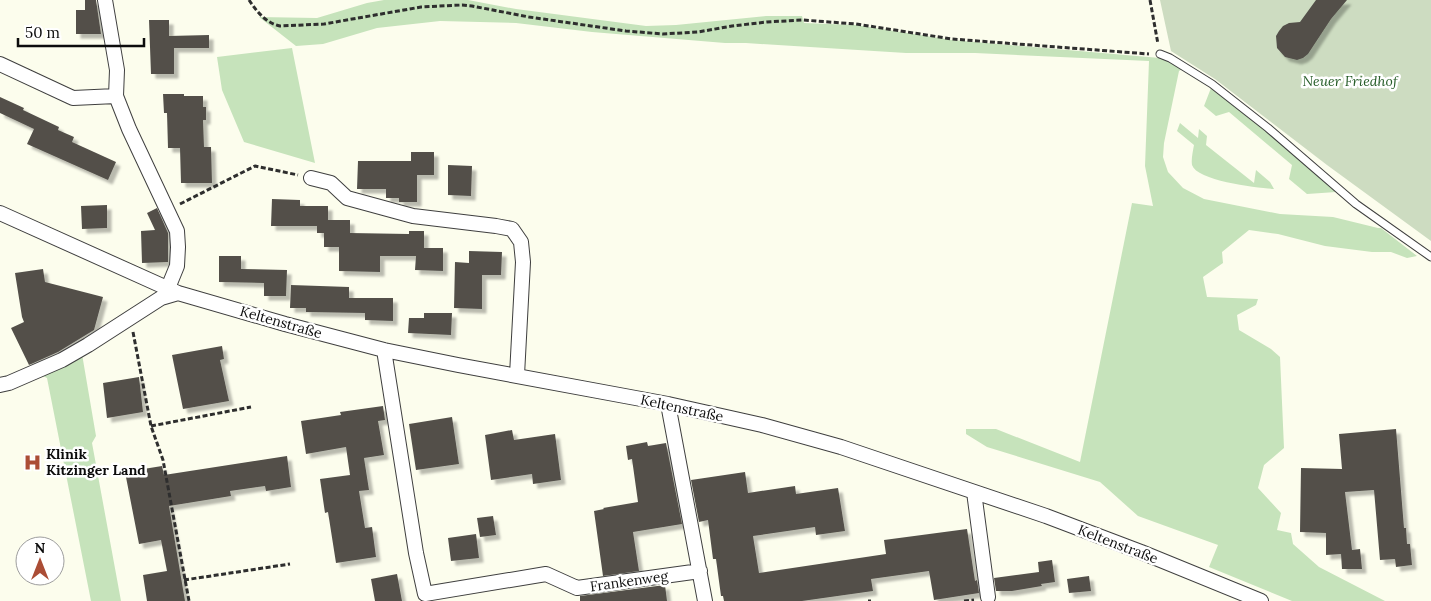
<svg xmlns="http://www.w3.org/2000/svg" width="1431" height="601" font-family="Lora,serif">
<defs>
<filter id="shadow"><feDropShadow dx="4.5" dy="4.5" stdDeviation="1" flood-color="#0004"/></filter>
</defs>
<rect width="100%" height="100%" fill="#fcfded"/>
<path fill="#c6e3bb" d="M384 0H468L516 9 646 26 676 25 766 16H802L804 23 856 25 952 40 1160 58 1169 61 1182 69 1179 71 1164 143 1163 157 1168 172 1183 188 1204 199 1280 214 1333 217 1378 228H1381L1417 256 1407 258 1391 252H1372L1325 246 1278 234 1249 230 1222 252 1223 263 1203 277 1207 297 1258 299 1256 305 1237 315 1239 330 1271 349 1280 357 1284 448 1264 465 1258 488 1281 513 1277 530 1291 533 1293 544 1319 567 1385 601H1292L1209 567 1218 545 1138 516 1100 482 987 447 966 434V429H996L1080 462 1132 203 1153 206 1145 166 1149 61 975 53H906L746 43H725L592 32 516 23 440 21 377 28 323 44 296 46 259 17 317 18 367 3Z
M292 48 315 163 244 142 222 90 217 57Z
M1211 88 1266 131 1336 192 1307 194 1289 179 1292 165 1229 112 1216 116 1204 106Z
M1180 123 1198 138 1199 129 1207 136 1206 145 1254 183 1256 170 1270 182 1274 189C1258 188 1197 181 1192 165 1191 159 1193 151 1194 145L1177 131Z
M82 354 96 436 92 443 121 601H91L47 378 39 374Z"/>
<path fill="#cddcc1" d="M1160 0H1431V241L1327 165 1215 79 1171 51Z"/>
<path fill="#53504a" filter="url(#shadow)" d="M85 0H96L101 34H76V10H85Z
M1316 0H1347L1331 19 1308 54 1303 58 1297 60 1285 57 1277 48 1276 36 1279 31 1283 26 1289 23 1300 22Z
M149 20H169V36L209 35V48H174V74H151Z
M163 94H184V96H203V107H206V120H203L204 147H211L212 183H181L180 148H168L167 113H164Z
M0 97 24 108 23 110 59 127 58 130 74 137 72 142 116 162 108 180 27 144 34 129 0 113Z
M411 152H434V175H417V202H399V198H386V189H357L358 161H411Z
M448 165 472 166 471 196 448 195Z
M272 199 300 200V206H328V220H350V233L409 234V231H424V248H443V271L415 270 416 256H380V272L339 271V247H324V233H317V226H271Z
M107 205V228L82 229 81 206Z
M157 208 168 233V262L142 263 141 231 155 230 147 213Z
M469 251 502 252 501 275H482V309L454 308 455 262 469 263Z
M219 256H241V269L287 270 286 296H264V283L219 282Z
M43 269 45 282 103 297 94 330 58 352 29 365 11 328 24 322 22 317 15 273Z
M291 285 349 287V298H393V321L365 320V313L306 312V308H290Z
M424 313H452L451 335 408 333 409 318H424Z
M222 346 224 359 220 360 229 401 183 409 172 355Z
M139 377 143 412 107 418 103 383Z
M383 406 385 420 378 421 384 455 364 458 369 490 359 491 365 528 372 527 376 557 336 563 328 512 325 513 320 479 350 475 346 447 306 454 301 421 341 415 340 412Z
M452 417 459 464 416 470 409 424Z
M1396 429 1404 528H1406L1407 544H1410L1412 565 1396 567 1395 559 1380 560 1374 490 1345 492 1352 550 1360 549 1362 569H1342L1341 554 1326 555V533L1300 532 1301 468 1342 469 1339 434Z
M512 430 514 440 555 434 561 480 533 484 532 474 491 480 485 435Z
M647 442 648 446 666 443 682 524 633 532 639 571 603 576 594 511 604 509 603 508 638 502 632 459 628 460 626 446Z
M287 456 291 487 266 491 265 486 230 491 231 496 169 506 185 601H147L143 575 167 571 161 540 139 544 125 472 162 466 164 475Z
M745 472 748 493 795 486 796 494 838 488 845 531 816 535 815 527 753 536 759 573 886 554 884 540 967 529 975 581 977 580 979 593 934 600 929 571 871 579 873 591 802 601H724L723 596H721L716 559H713L708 520 699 522 691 480Z
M493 516 496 535 480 537 477 518Z
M476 534 479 558 451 561 448 538Z
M1052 560 1055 582 1041 584 1042 586 1012 591H996L994 578 1039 572 1038 562Z
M397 574 402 601H375L371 579Z
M1089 576 1091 591 1069 593 1067 579Z
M665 585 667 601H580V596Z"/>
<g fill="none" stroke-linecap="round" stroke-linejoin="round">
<defs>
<path id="lane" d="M1160 54 1170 58 1212 84 1268 128 1356 204 1431 257"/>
<path id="street" d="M105 0 117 70 116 96 129 129 177 231 178 247 177 266 168 288
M0 64 73 98 116 96
M311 178 331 183 347 198 413 216 496 226 512 229 521 242 523 262 517 375
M0 213 178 293 285 324 384 350 458 365 668 404 762 425 841 447 1046 516 1141 552 1261 601
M384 350 416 553 425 594 546 574 577 588 700 571
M0 385 9 383 62 360 88 345 161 298 178 293
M668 404 705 601
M974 492 988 597"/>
</defs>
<use href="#lane" stroke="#3f3f3f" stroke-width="9"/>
<use href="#street" stroke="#3f3f3f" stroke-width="16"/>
<path stroke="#2e2e2e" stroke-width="3" stroke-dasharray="5 2.5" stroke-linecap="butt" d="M249 0C257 12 266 23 280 26L324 24 421 7 462 5 472 6 529 17 626 31 663 34 698 32 732 26 767 22 803 20 856 24 952 39 1149 54
M1150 0 1158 44
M180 204 255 166 298 175
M133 332 151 426 163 460 189 601
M151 426 251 407
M184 580 290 564
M868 601H871
M964 601 974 600"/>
<use href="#lane" stroke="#fff" stroke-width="7"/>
<use href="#street" stroke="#fff" stroke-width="14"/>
</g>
<defs>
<symbol id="hospital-bare" viewBox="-9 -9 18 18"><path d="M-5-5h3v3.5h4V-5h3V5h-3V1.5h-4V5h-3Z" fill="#ab4d35" stroke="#fff" stroke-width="2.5" paint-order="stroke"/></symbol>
</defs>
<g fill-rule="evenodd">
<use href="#hospital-bare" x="20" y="450" width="25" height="25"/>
</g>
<g text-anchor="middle" stroke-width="5" stroke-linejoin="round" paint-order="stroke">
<g font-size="14" font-style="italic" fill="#255c27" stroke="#fff">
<text x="1350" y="86">Neuer Friedhof</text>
</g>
<g font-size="14" fill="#0c0c0c" stroke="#fff">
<text transform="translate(281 322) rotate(16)" y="5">Keltenstraße</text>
<text transform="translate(682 408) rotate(12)" y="5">Keltenstraße</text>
<text transform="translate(1118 544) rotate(21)" y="5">Keltenstraße</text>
<text transform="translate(629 581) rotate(-8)" y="5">Frankenweg</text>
</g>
<g font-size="14" font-weight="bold" fill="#0c0c0c" stroke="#fff" text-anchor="start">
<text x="46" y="459">Klinik<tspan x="46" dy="16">Kitzinger Land</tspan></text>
</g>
</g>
<g transform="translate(40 561)"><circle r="24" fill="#ffffff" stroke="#9e9e9e"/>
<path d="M0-4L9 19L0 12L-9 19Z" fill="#ab4d35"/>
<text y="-8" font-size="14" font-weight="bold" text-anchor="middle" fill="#0c0c0c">N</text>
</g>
<path d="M18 38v8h126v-8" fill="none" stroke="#0c0c0c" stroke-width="2.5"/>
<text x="25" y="38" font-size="15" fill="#0c0c0c" stroke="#ffffff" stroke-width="4" paint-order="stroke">50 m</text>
</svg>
